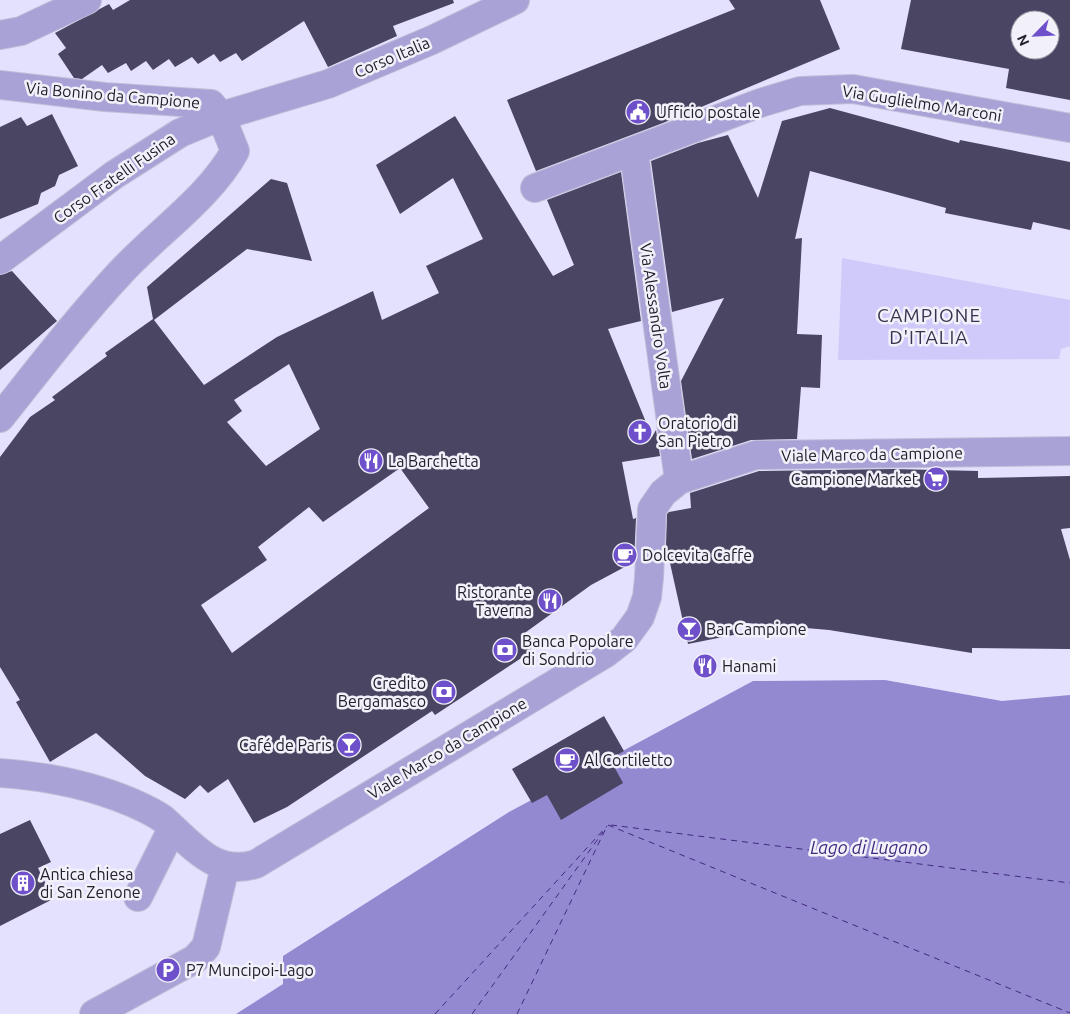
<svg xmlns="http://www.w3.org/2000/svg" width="1070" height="1014" font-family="Ubuntu,sans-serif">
<rect width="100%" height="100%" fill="#e4e1fe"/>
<path fill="#d0cafb" d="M842 258 1070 300V346L1061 349 1059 359 838 360Z"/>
<path fill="#9389d1" d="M885 680 1002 701 1070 695V1014H236L283 984V956L509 812 753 681Z"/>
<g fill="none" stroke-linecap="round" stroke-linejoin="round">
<path stroke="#402a7f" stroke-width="1" stroke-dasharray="6 5" stroke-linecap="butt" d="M608 825 1070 1013
M611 825 1070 883
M435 1014 607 826
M472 1014 603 832
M517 1014 606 828"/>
</g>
<path fill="#494562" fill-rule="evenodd" d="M130 0H453L454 3 393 26 397 36 328 67 304 21 242 61 236 53 220 62 214 54 198 64 192 57 175 67 169 59 153 70 146 61 131 71 126 63 108 73 102 65 82 79 74 78 58 54 66 48 55 33 109 4 113 10Z
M729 0H820L840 49 663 123 536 171 507 100 735 9Z
M911 0H1070V100L1006 88 1009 69 901 49ZM1020 20H1050V50H1020Z
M830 108 959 143 960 140 1070 162V230L1033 222 1031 230 945 213 946 208 810 171 795 239 802 238 797 334 822 335 820 388 801 387 797 439 751 440 692 459 681 381 724 298 672 312 651 161 698 143 728 135 758 198 782 121Z
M52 114 78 166 59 175 55 186 41 193 38 204 0 219V127L21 117 27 126Z
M455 116 553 276 574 265 547 200 621 172 641 321 608 329 652 437 656 430 660 456 622 462 633 519 636 518 634 562 591 585 522 635 532 651 435 715 432 711 287 807 254 823 228 779 208 793 200 785 185 799 145 776 96 733 50 762 16 702 20 700 0 667V457L30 417 55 400 52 397 107 356 105 353 153 319 147 287 271 179 287 183 312 261 247 249 154 320 204 385 277 337 373 291 382 320 439 293 426 266 483 239 453 178 400 214 376 165ZM289 364 320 429 266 466 227 422 242 411 234 400ZM400 468 429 508 232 653 201 605 267 560 258 547 309 507 323 522Z
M12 271 57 321 0 370V275Z
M893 469 978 471V478L1070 476V528L1061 529 1070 560V649L972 648V653L829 630 735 622 738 634 688 644 666 545 667 514 669 512 691 508 690 493 759 471Z
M604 716 624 751 610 759 623 783 561 820 547 795 532 803 512 769Z
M30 820 51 862 38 868 53 899 0 926V834Z"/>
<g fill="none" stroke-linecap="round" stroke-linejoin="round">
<defs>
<path id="minor" d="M0 35 21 31 87 0
M0 85 105 97 211 104 221 116 235 151C210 197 157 233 121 272 78 318 39 369 0 418
M634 153 679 480
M535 188 760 103 800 91 853 89 1070 128
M0 260 114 175 180 133 221 116 328 84 432 40 515 0
M0 773C45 776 91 785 133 803 142 807 155 813 163 819 192 844 214 877 256 864L606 653 624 639 640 617 647 597 649 578 652 509 663 493 679 480 756 455 1070 451
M138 897 172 829
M94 1014 195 959 206 947 225 867"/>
</defs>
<use href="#minor" stroke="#c1bed8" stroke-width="30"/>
<use href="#minor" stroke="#a8a2d6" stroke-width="28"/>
</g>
<defs>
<symbol id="civic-disc" viewBox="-11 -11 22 22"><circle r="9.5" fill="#6e51ca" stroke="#f2f1f9"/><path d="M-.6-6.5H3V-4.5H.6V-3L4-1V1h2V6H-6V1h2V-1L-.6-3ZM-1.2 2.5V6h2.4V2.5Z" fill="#fff"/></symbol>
<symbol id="church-disc" viewBox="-11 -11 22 22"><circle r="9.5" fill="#6e51ca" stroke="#f2f1f9"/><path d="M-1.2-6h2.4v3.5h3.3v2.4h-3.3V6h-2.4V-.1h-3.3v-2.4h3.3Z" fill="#fff"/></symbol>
<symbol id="restaurant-disc" viewBox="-11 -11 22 22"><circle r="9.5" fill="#6e51ca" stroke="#f2f1f9"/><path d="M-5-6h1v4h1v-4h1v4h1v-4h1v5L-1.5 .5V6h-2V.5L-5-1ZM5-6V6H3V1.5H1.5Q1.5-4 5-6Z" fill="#fff"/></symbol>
<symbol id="supermarket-disc" viewBox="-11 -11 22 22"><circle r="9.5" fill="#6e51ca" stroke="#f2f1f9"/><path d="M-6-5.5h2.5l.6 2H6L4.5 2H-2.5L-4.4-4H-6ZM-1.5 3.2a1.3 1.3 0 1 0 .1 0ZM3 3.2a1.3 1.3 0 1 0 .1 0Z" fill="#fff"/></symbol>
<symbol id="cafe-disc" viewBox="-11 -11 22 22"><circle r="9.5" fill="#6e51ca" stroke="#f2f1f9"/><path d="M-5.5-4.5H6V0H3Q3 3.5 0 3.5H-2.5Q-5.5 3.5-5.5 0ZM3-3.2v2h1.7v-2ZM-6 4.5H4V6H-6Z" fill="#fff"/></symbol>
<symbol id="bar-disc" viewBox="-11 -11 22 22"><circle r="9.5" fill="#6e51ca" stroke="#f2f1f9"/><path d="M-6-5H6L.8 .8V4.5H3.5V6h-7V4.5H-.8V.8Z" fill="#fff"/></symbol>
<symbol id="bank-disc" viewBox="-11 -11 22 22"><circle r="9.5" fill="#6e51ca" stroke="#f2f1f9"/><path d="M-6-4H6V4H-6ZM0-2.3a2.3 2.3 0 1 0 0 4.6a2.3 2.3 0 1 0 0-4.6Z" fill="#fff"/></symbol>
<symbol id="building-disc" viewBox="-11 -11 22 22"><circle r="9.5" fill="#6e51ca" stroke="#f2f1f9"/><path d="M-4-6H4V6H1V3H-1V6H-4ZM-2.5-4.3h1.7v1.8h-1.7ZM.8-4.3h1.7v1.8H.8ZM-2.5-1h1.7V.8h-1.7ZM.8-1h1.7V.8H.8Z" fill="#fff"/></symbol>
<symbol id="parking-disc" viewBox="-11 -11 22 22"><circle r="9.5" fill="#6e51ca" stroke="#f2f1f9"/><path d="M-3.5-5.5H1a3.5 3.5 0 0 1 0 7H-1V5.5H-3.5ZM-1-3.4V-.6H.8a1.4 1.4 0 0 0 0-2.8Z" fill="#fff"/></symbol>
</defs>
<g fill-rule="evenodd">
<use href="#civic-disc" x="624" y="98" width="28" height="28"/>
<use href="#church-disc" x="626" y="418" width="28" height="28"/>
<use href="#restaurant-disc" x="357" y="447" width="28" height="28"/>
<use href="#supermarket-disc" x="922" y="465" width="28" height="28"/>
<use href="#cafe-disc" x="611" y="541" width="28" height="28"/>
<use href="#restaurant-disc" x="536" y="587" width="28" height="28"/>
<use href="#bar-disc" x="675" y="615" width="28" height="28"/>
<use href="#bank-disc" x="491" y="636" width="28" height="28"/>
<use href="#restaurant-disc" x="691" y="652" width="28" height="28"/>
<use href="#bank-disc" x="430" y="678" width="28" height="28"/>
<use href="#bar-disc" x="335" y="731" width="28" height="28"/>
<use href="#cafe-disc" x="553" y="746" width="28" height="28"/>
<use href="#building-disc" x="9" y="869" width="28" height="28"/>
<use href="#parking-disc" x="154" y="956" width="28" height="28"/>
</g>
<g text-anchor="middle" stroke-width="5" stroke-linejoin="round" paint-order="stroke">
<g font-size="16" fill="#22202d" stroke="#f2f1f9">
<text transform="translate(392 57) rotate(-23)" y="6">Corso Italia</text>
<text transform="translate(113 95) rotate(5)" y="6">Via Bonino da Campione</text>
<text transform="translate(922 103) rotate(9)" y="6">Via Guglielmo Marconi</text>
<text transform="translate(114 178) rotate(-35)" y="6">Corso Fratelli Fusina</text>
<text transform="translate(656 316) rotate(82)" y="6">Via Alessandro Volta</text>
<text transform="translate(872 454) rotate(-1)" y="6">Viale Marco da Campione</text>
<text transform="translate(447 748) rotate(-31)" y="6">Viale Marco da Campione</text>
</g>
<g font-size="16" fill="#22202d" stroke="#f2f1f9" text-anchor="start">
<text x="656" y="118">Ufficio postale</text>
<text x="658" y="429">Oratorio di<tspan x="658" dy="18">San Pietro</tspan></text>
<text x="388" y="467">La Barchetta</text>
<text x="918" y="485" text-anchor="end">Campione Market</text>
<text x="642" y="561">Dolcevita Caffe</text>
<text x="532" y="598" text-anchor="end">Ristorante<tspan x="532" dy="18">Taverna</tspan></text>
<text x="706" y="635">Bar Campione</text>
<text x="522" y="647">Banca Popolare<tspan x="522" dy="18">di Sondrio</tspan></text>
<text x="722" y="672">Hanami</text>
<text x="426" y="689" text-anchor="end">Credito<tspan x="426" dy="18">Bergamasco</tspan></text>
<text x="332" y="751" text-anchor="end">Café de Paris</text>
<text x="584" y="766">Al Cortiletto</text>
<text x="40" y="880">Antica chiesa<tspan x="40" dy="18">di San Zenone</tspan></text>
<text x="186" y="976">P7 Muncipoi-Lago</text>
</g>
<g font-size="18" font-style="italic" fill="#402a7f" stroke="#f2f1f9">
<text x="869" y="854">Lago di Lugano</text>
</g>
<g font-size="19" letter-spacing="1" fill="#383450" stroke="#f2f1f9">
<text x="929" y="322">CAMPIONE<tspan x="929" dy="22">D'ITALIA</tspan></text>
</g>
</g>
<g transform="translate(1035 35) rotate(246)"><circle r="24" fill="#f2f1f9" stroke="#9f9da7"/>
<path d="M0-4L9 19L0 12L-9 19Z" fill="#6e51ca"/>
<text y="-8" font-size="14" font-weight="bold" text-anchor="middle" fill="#22202d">N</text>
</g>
</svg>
